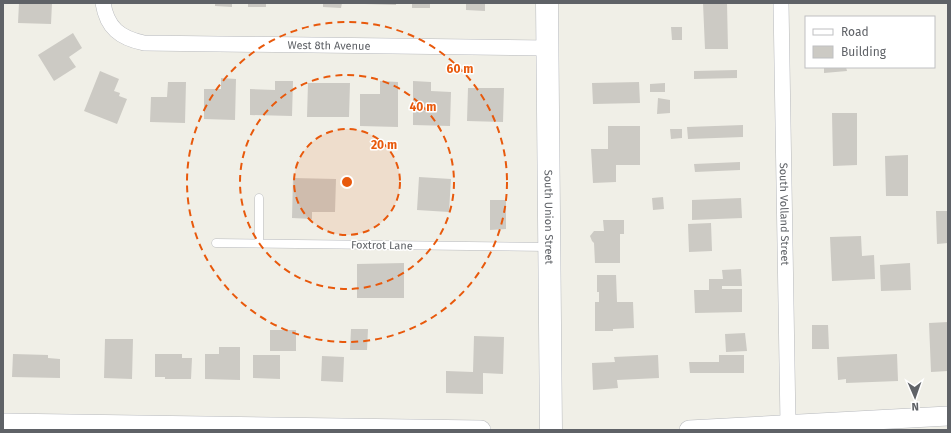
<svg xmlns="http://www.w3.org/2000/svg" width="951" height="433" font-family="'Fira Sans',sans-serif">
<rect width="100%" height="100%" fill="#f0efe7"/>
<path fill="#cccac4" d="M19 3H52L51 24 18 23Z
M215 3H232V7L215 6Z
M248 3H266V7H248Z
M323 3H342L341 8 323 7Z
M365 3H396V5L365 4Z
M412 3H430V8H412Z
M466 3H485V11L466 10Z
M703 3H727L728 49H705Z
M671 27H682V40H672Z
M73 33 82 48 69 57 76 67 54 81 38 55Z
M824 67H846L847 71 824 73Z
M737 70V78L694 79V71Z
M100 71 119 79 114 91 120 93 119 96 127 99 117 124 84 111Z
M221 78 236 79 235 120 204 119V89H221Z
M275 81H293L292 116 250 115V89L275 90Z
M380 81 398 82V127L360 126V94H380Z
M413 81 431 82V91L451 92 450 126 413 125Z
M168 82H186L185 123 150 122 151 97H167Z
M639 82 640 103 593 104 592 83Z
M308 83H350L349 117H307Z
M665 83V92H650V84Z
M468 88H504L503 122 467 121Z
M658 98 670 100V113L657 114Z
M832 113H857V165L833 166Z
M743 125V137L688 139 687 127Z
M608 126H640V165H616V182L593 183 591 149H608Z
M670 129H682V138L671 139Z
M908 155V196H886L885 156Z
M740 162V170L695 172 694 164Z
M419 177 451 179 449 212 417 210Z
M293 178 336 179 335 212H312V219L292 218Z
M663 197 664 209 653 210 652 198Z
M741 198 742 218 692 220V200Z
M490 200H506V229L490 230Z
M936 211H948V243L937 244Z
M603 220H624V234H620V263H595L594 243 592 241 590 236 594 231H604Z
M711 223 712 251 689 252 688 224Z
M861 236 862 256 874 255 875 279 832 281 830 237Z
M404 263V298H357V264Z
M910 263 911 290 881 291 880 265Z
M741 269 742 286H722V289H742V312L695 313 694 290H709V279H723L722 270Z
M597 275H616L617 302H633L634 328 613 329V331H595V302H599V292H597Z
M948 322V371L931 372 929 323Z
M812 325H828L829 349H812Z
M351 329H368L367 350H350Z
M270 330H296V351H270Z
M745 333 747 351 726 352 725 334Z
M474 336 504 337 503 374 483 373V394L446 393V371L473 372Z
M105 339H133L132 379 104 378Z
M219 347H240V380L205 379V354H219Z
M13 354 48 355V358L60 359V378L12 377Z
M155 354H182V358H192L191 379H165V377H155Z
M897 354 898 381 846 383V379L838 380 837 357Z
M253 355H280V379L253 378Z
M658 355 659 378 617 380 618 388 593 390 592 363 615 362 614 357Z
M719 355H744V373H690L689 362H719Z
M322 356 344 357 343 382 321 381Z"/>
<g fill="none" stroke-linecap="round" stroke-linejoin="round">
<defs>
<path id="service" d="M216 243 548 247
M259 243V198"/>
<g id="minor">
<path id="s1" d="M103 3C107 28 120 38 144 43L547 48"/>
<path id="s2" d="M781 3 788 424"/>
</g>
<path id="tertiary" d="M3 423 481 430
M689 430 948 416"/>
<g id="secondary">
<path id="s3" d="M547 3 551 430"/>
</g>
</defs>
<use href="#service" stroke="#b7b9bd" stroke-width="9"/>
<use href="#minor" stroke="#b7b9bd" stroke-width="16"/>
<use href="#tertiary" stroke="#b7b9bd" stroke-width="20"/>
<use href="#secondary" stroke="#b6b9be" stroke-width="23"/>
<use href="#service" stroke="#fff" stroke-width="8"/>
<use href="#minor" stroke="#fff" stroke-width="15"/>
<use href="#tertiary" stroke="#fff" stroke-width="19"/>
<use href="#secondary" stroke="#fff" stroke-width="22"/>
</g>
<circle cx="347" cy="182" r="53" fill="#e8590c" fill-opacity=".12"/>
<g fill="none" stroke="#e8590c" stroke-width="2" stroke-dasharray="7 5">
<circle cx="347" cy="182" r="53"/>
<circle cx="347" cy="182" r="107"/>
<circle cx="347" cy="182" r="160"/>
</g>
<g text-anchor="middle" stroke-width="3" stroke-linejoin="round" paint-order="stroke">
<g font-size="11" fill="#5f6267" stroke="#fff">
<text dy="4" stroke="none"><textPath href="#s1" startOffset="247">West 8th Avenue</textPath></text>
<text dy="4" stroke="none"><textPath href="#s2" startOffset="211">South Volland Street</textPath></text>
<text dy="4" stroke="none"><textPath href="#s3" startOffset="214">South Union Street</textPath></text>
<text transform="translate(382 245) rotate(1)" y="4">Foxtrot Lane</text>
</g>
</g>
<circle cx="347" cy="182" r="6" fill="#e8590c" stroke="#fff" stroke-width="2"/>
<g font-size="12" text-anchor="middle" font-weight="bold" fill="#e8590c" stroke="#fff" stroke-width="3" stroke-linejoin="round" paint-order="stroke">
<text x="460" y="73">60 m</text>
<text x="423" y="111">40 m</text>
<text x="384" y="149">20 m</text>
</g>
<rect width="951" height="433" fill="none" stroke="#5f6267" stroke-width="8"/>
<rect x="805" y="16" width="130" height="52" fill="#ffffff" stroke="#bfc0c2"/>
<rect x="813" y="29" width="20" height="6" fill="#ffffff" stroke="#bfc0c2"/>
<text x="841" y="36" font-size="12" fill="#5f6267">Road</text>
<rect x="813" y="46" width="20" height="12" fill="#cccac4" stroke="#bfc0c2"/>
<text x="841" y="56" font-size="12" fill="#5f6267">Building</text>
<g transform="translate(915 397) rotate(178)" stroke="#ffffff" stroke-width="3" paint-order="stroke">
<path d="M0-3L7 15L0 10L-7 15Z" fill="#5f6267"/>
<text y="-6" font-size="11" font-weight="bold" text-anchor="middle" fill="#5f6267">N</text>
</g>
</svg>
